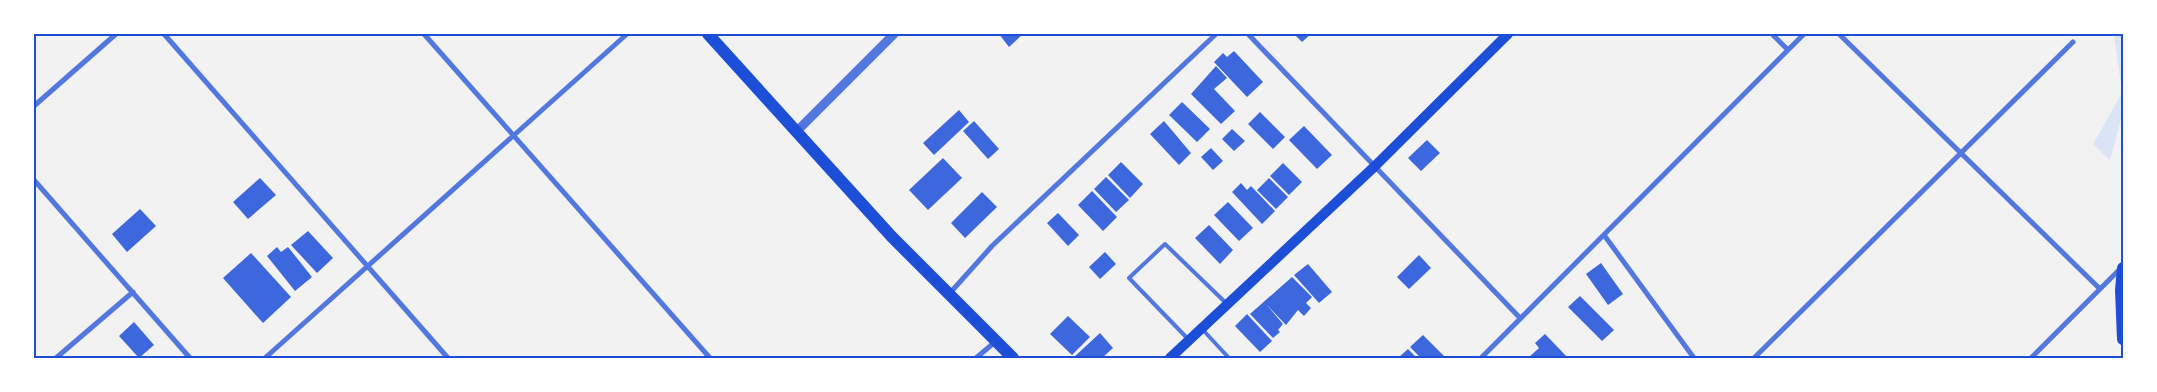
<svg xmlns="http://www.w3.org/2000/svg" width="2157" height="392" font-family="'Open Sans',sans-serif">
<rect width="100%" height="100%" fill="#f2f2f2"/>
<path fill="#dbe4f7" d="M2114 34H2123V111L2110 161 2093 144 2122 93Z"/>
<path fill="#3d67dc" d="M999 34H1023L1009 47Z
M1294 34H1311L1302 42Z
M1234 51 1263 82 1247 97 1214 62 1223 53 1227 57Z
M1216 66 1227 78 1214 89 1235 111 1221 124 1191 94Z
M1182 102 1210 129 1197 142 1169 115Z
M959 110 969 122 934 155 923 143Z
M1260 112 1285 137 1273 149 1248 124Z
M974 121 999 149 988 159 963 131Z
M1164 121 1191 153 1179 165 1150 134Z
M1304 126 1332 155 1317 169 1289 140Z
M1232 129 1245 141 1234 151 1222 139Z
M1427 140 1440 153 1421 171 1408 158Z
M1211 148 1223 161 1213 170 1201 157Z
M943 158 962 178 928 210 909 190Z
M1121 162 1143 184 1130 198 1108 175Z
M1283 163 1302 182 1289 195 1270 176Z
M1106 177 1129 200 1116 212 1094 189Z
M260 178 276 195 248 219 233 202Z
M1269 178 1288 197 1276 209 1257 190Z
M1241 183 1247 190 1251 186 1275 211 1262 224 1232 192Z
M1092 191 1117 217 1103 231 1078 205Z
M982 192 997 207 965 238 951 223Z
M1228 202 1253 228 1239 241 1214 215Z
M140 209 156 226 127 252 112 234Z
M1058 213 1079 235 1068 246 1047 223Z
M1209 225 1233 250 1220 264 1195 238Z
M308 231 333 258 317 273 291 245Z
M277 247 281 252 288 247 312 277 295 291 267 256Z
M1105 252 1116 264 1100 279 1089 267Z
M251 253 291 297 263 323 223 278Z
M1419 255 1431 268 1409 289 1397 277Z
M1601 263 1623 294 1608 305 1586 274Z
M1308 264 1332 292 1319 303 1294 275Z
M1292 277 1312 297 1306 303 1311 308 1304 316 1298 310 1286 325 1266 304 1283 324 1278 330 1280 332 1273 338 1250 314Z
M1580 296 1614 330 1602 341 1568 307Z
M1247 314 1272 341 1260 352 1235 326Z
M1068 316 1090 337 1072 355 1050 334Z
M134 322 154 345 139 358 119 336Z
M1100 333 1113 348 1102 358H1073Z
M1545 334 1568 358H1528L1539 348 1535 343Z
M1423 335 1446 358H1421L1410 347Z
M1408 349 1417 358H1398Z"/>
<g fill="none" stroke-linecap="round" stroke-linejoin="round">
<path stroke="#5277de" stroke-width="4" d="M1203 330 1229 358
M1188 339 1129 278 1165 244 1227 304"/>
<path stroke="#5277de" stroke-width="5" d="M164 34 448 358
M424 34 710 358
M1248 34 1520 318
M1772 34 1788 50
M1839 34 2100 289
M34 106 116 34
M34 180 190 358
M1604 235 1694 358
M950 293 992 246 1216 34
M56 358 133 292
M265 358 627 34
M976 358 995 342
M1481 358 1804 34
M1754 358 2073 42
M2031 358 2121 268"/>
<path stroke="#5277de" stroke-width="9" d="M797 131 894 34"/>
<path stroke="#1d4ed8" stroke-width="10" d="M1170 358 1374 167 1508 34"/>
<path stroke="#1d4ed8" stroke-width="12" d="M708 34 892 237 1013 358
M2123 268 2121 290 2123 339"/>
</g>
<rect width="2157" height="392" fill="none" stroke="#ffffff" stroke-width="70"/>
<rect x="35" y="35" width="2087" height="322" fill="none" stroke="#1d4ed8" stroke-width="2"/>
</svg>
